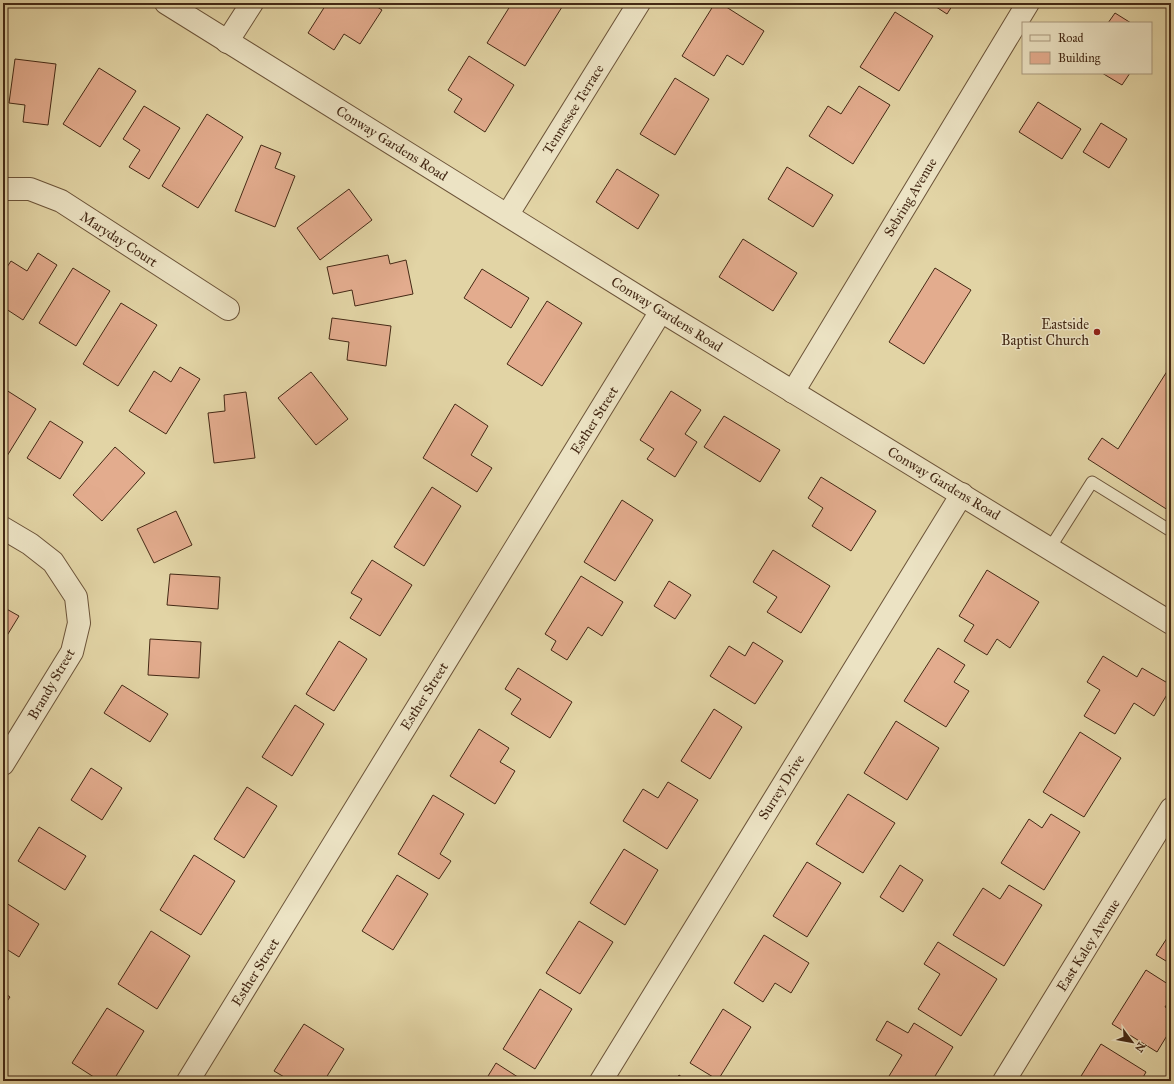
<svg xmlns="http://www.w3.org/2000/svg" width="1174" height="1084" font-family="'IM FELL Great Primer',serif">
<rect width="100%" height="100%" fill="#e2d4a5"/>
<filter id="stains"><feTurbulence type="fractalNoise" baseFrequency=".005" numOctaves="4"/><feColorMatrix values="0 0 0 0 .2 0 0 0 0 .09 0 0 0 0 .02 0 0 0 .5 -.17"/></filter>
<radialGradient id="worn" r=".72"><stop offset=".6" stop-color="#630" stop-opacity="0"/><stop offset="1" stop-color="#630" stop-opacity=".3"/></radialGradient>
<path fill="#e3ac8e" stroke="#442915" d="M327 3H371L382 10 360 44 344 34 334 50 308 33Z
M512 3H555L562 7 525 66 487 43Z
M715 3H720L764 31 743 65 727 55 714 76 682 56Z
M930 3H954L947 14Z
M895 12 933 36 899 91 860 67Z
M1115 13 1131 23H1108Z
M469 56 514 85 485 132 454 112 462 99 448 90Z
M15 59 56 64 48 125 23 122 25 105 9 103Z
M99 68 136 91 100 147 63 124Z
M1102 73H1130L1122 85Z
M675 78 709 99 675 155 640 134Z
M859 86 890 105 853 164 809 136 828 106 841 114Z
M1038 102 1081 129 1062 159 1019 132Z
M144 106 180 128 149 179 129 167 140 150 123 139Z
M207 114 243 137 198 208 162 186Z
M1101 123 1127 139 1109 168 1083 152Z
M261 145 281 153 275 168 295 176 275 227 235 211Z
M787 167 833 195 813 227 768 199Z
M617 169 659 195 638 229 596 202Z
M349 189 372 220 320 260 297 228Z
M743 239 797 273 773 311 719 277Z
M38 253 57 265 23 320 3 307V273L11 261 27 271Z
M388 255 390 264 406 260 413 294 355 306 352 290 333 294 327 267Z
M73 268 110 291 76 346 39 323Z
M935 268 971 290 924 364 889 342Z
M482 269 529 298 511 328 464 298Z
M547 301 582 323 542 386 507 364Z
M121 303 157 325 118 386 83 364Z
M332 318 391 326 386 366 347 360 349 342 329 339Z
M1171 365V512L1088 459 1102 438 1118 449Z
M180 367 200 379 166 434 129 411 154 371 171 382Z
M311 372 348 419 316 445 278 398Z
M3 388 36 409 7 456 3 454Z
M671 391 701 410 685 434 697 442 675 477 647 459 654 449 640 440Z
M246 392 255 458 214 463 208 413 225 411 224 395Z
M455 404 488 426 471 455 492 468 477 492 423 458Z
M724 416 780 450 760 482 704 447Z
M50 421 83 442 60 479 27 458Z
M115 447 145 473 102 521 73 495Z
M821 477 876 511 851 551 812 526 823 508 808 498Z
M432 487 461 506 424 566 394 547Z
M622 500 653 520 615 581 584 562Z
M176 511 192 545 154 563 137 529Z
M773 550 830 586 801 633 767 612 777 597 753 582Z
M372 560 412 585 380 636 350 618 362 599 351 593Z
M987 570 1039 602 1010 648 997 639 987 655 964 641 974 625 959 616Z
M170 574 220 577 218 609 167 605Z
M581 576 623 602 602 636 588 627 567 660 551 650 556 641 545 634Z
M669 581 691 595 675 619 654 606Z
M3 607 19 616 3 642Z
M150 639 201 642 199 678 148 675Z
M339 641 367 659 334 711 306 694Z
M753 642 783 661 755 704 710 676 729 646 745 656Z
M938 648 965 665 954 682 969 691 946 727 904 701Z
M1103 656 1137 677 1142 668 1171 685V688L1154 716 1134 703 1115 734 1084 716 1100 690 1087 682Z
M518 668 572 702 550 738 511 714 521 699 505 689Z
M122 685 168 714 150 742 104 713Z
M295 705 324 724 292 776 262 757Z
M714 709 742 727 710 779 681 761Z
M896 721 939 748 907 800 864 773Z
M479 729 509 748 500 762 515 771 495 804 450 776Z
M1080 732 1121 758 1084 817 1043 792Z
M91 768 122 788 102 820 71 800Z
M668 782 698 800 667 849 623 821 643 789 658 798Z
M247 787 277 806 244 858 214 839Z
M848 794 895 823 863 873 816 844Z
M433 795 464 814 440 854 451 861 439 879 398 854Z
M1051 814 1080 832 1044 890 1001 863 1029 819 1042 828Z
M39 827 86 856 65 890 18 861Z
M624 849 658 870 625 925 590 903Z
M194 855 235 881 201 935 160 910Z
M807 862 841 883 807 937 773 916Z
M900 865 923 880 903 912 880 897Z
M397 875 428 894 393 950 362 931Z
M1009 885 1042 905 1004 966 953 935 983 888 1000 899Z
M3 901 39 924 19 957 3 947Z
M579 921 613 942 580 994 546 973Z
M151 931 190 956 157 1009 118 984Z
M1171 932V964L1156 955Z
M764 935 809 963 791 993 775 983 763 1002 734 983Z
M938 942 997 979 961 1036 918 1009 940 974 924 964Z
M1146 970 1171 986V998L1165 1007 1171 1010V1029L1157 1052 1112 1024Z
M540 989 572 1009 535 1069 503 1049Z
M3 992 10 997 3 1007Z
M107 1008 144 1031 113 1081H100L72 1063Z
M723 1009 751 1027 718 1080 690 1063Z
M887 1021 908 1033 914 1023 953 1047 932 1081H886L902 1055 876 1040Z
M304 1024 344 1049 324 1081H291L274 1071Z
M1101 1044 1146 1072 1141 1081H1078Z
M496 1063 524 1081H485Z
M679 1075 687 1081H675Z"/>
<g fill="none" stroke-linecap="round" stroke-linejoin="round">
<defs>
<path id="service" d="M1050 548 1092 482 1171 531"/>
<path id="minor" d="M227 42 252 3
M3 189H30L61 201 228 309
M508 214 639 3
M793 392 1028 3
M3 528 30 544 53 562 76 597 79 623 72 652 3 764
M188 1081 661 311
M601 1081 962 494
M1004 1081 1171 809"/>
<path id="tertiary" d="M166 3 661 311 1171 623"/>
</defs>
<use href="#service" stroke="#6c5439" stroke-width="13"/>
<use href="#minor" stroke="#6c5439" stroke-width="24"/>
<use href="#tertiary" stroke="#6c5439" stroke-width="24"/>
<use href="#service" stroke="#ece3c4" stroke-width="11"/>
<use href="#minor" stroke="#ece3c4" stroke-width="22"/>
<use href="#tertiary" stroke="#ece3c4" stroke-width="22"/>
</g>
<circle fill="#8f2418" stroke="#ece3c4" stroke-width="1.5" cx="1097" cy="332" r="4"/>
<g text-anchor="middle" stroke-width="3" stroke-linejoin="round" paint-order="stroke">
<g font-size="14" fill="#442915" stroke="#ece3c4">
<text transform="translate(573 109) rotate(-58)" y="5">Tennessee Terrace</text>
<text transform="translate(392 143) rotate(32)" y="5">Conway Gardens Road</text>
<text transform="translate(910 197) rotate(-59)" y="5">Sebring Avenue</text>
<text transform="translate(119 239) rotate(33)" y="5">Maryday Court</text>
<text transform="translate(667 314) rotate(32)" y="5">Conway Gardens Road</text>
<text transform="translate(594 420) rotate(-58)" y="5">Esther Street</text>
<text transform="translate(944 483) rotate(31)" y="5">Conway Gardens Road</text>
<text transform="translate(51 684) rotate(-60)" y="5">Brandy Street</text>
<text transform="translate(424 696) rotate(-58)" y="5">Esther Street</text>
<text transform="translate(781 787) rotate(-58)" y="5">Surrey Drive</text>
<text transform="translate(1088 945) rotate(-58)" y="5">East Kaley Avenue</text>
<text transform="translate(255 972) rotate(-58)" y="5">Esther Street</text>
</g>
<g font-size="14" fill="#442915" stroke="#ece3c4" text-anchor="end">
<text x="1089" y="329">Eastside<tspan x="1089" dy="16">Baptist Church</tspan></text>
</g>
</g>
<rect width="1174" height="1084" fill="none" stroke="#e2d4a5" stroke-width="16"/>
<rect x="4" y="4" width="1166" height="1076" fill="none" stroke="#442915" stroke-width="2"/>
<rect x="8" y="8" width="1158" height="1068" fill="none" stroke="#442915"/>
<rect x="1022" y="22" width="130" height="52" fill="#ece3c4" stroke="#a9997e"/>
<rect x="1030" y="35" width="20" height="6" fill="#ece3c4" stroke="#a9997e"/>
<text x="1058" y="42" font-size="12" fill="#442915">Road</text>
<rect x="1030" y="52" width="20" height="12" fill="#e3ac8e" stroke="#a9997e"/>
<text x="1058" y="62" font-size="12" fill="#442915">Building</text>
<g transform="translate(1132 1042) rotate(122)" stroke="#ece3c4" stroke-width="3" paint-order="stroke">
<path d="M0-3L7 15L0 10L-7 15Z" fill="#442915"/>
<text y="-6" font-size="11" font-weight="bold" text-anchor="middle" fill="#442915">N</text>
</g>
<rect width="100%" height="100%" filter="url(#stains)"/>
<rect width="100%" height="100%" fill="url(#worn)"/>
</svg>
